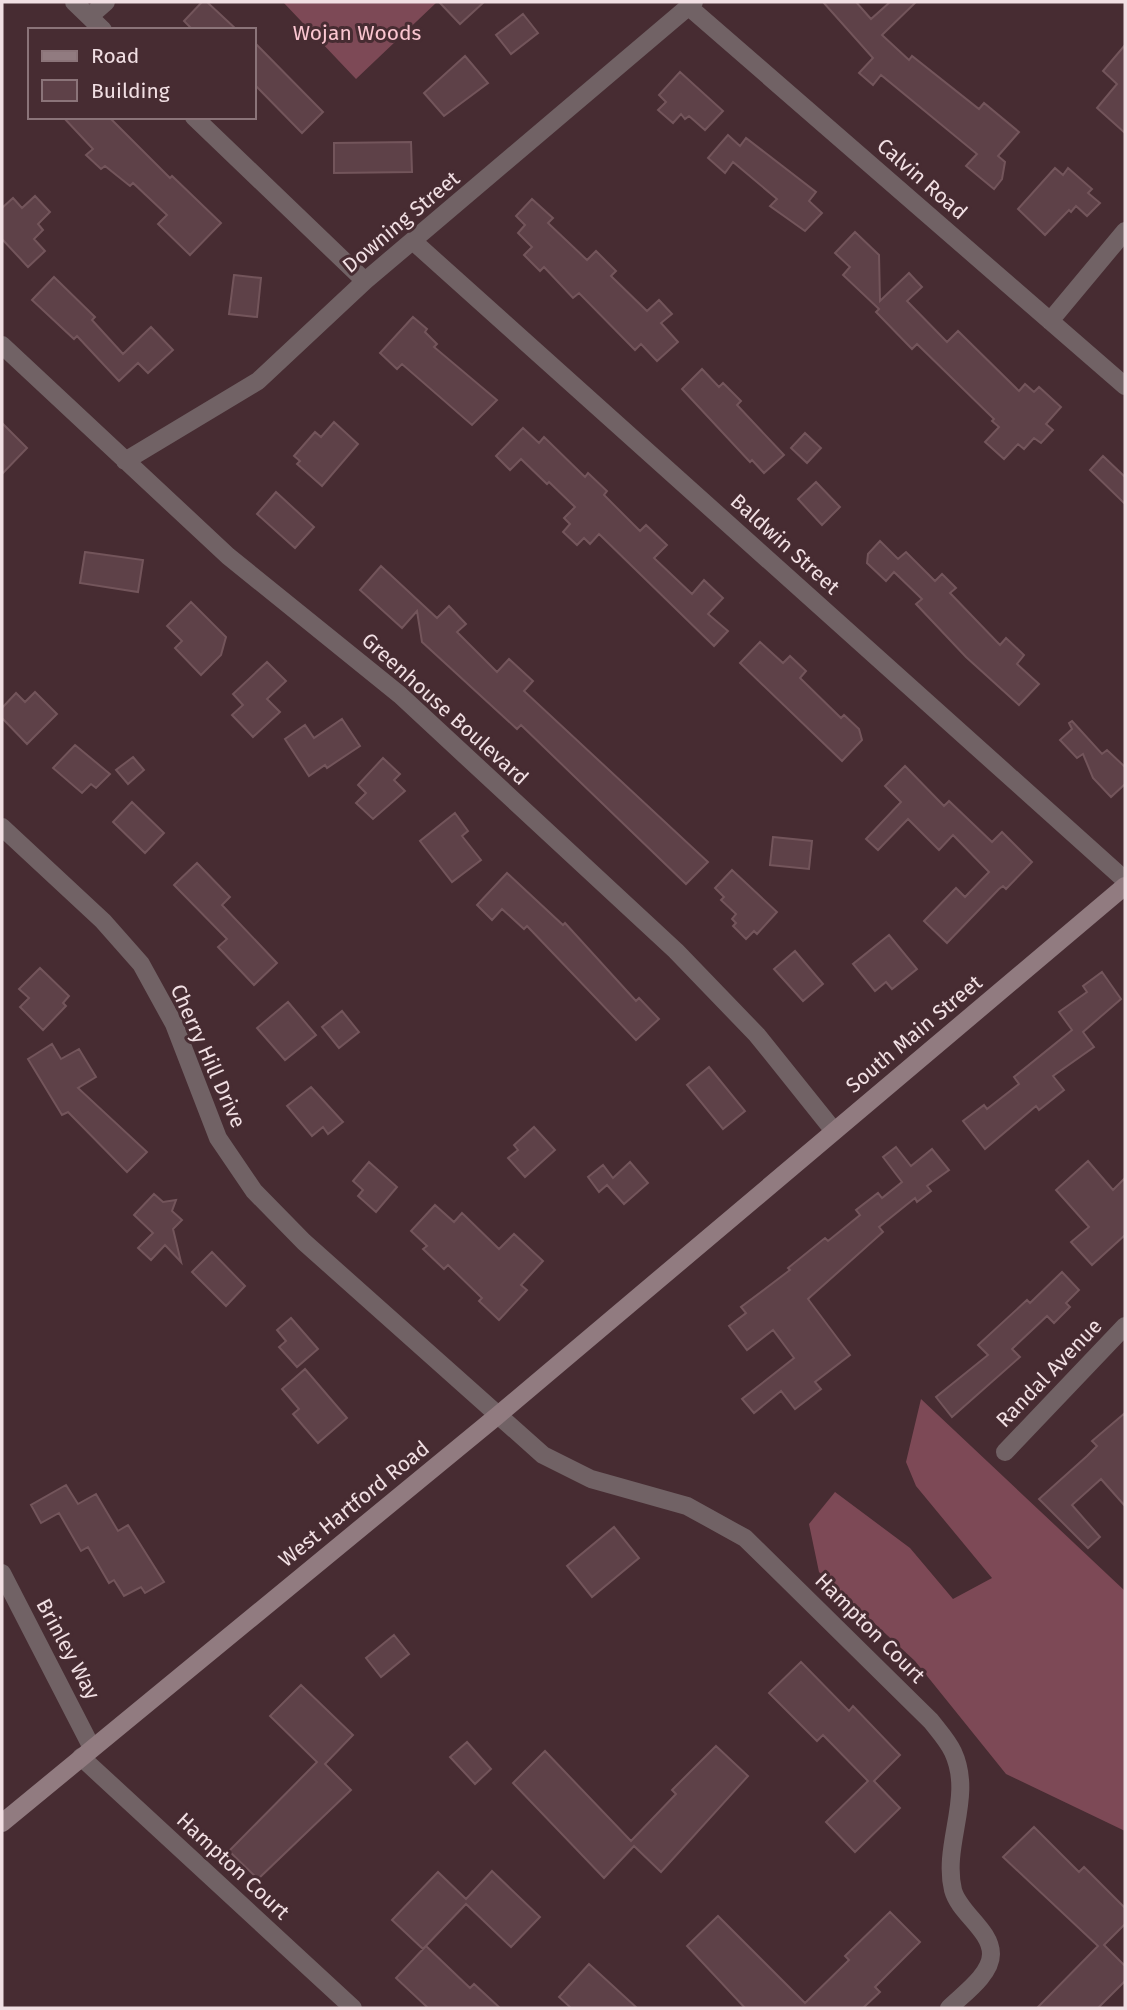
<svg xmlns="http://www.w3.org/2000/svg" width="1127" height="2010" font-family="'Fira Sans',sans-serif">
<rect width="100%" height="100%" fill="#472c32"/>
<path fill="#7d4956" d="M283 2H437L356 79Z
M921 1399 1125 1591V1831L1006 1774 915 1661 819 1572 809 1524 835 1492 910 1548 953 1599 992 1578 916 1486 906 1462Z"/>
<path fill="#5e4148" stroke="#73555b" stroke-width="2" d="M202 2H207L237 30H193L184 21Z
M439 2H484L460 24Z
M823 2H856L871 19 890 2H916L882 35 909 60 912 56 979 109 984 103 1019 132 998 156 1005 162 1002 179 994 189 966 166 977 154 881 75 873 85 859 73 873 58Z
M523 14 538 33 511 54 496 35Z
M254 42 323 112 302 133 254 84Z
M1125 45V133L1097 108 1117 84 1103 71Z
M465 56 488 83 444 116 424 93Z
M680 72 723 111 705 130 689 116 685 119 681 114 673 123 658 110 666 102 659 95Z
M63 117H109L170 178 172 176 221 223 190 255 158 224 167 215 133 183 130 186 105 166 101 169 86 155 93 149Z
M728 135 740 146 746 138 816 192 809 201 822 213 805 231 770 206 777 199 733 162 725 173 708 158Z
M411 142 412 172 334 173V143Z
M1055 168 1063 175 1068 168 1092 189 1088 193 1100 203 1087 216 1076 206 1071 212 1069 210 1045 235 1018 209Z
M35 196 50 212 38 224 43 230 34 239 45 251 28 267 2 239V208L13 198 22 208Z
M532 199 553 218 548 223 587 260 596 251 616 271 611 276 647 311 659 300 672 314 661 323 678 342 657 361 641 344 635 350 579 293 573 298 544 267 540 271 524 255 532 247 518 233 525 225 516 216Z
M855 232 879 255 880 301 909 273 922 287 907 301 947 342 958 331 1019 391 1025 384 1034 392 1039 387 1061 407 1046 424 1053 430 1041 443 1034 438 1024 449 1018 444 1004 459 985 442 999 427 992 421 994 419 917 344 912 349 876 312 879 309 843 275 850 267 835 253Z
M234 275 261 278 257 317 229 314Z
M54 277 95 317 92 320 123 354 151 327 173 350 148 373 138 363 119 381 77 336 74 339 32 300Z
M413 317 427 329 425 332 437 344 434 347 497 400 472 425 402 364 397 369 380 353Z
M702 369 719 387 723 383 741 401 737 405 784 455 764 473 752 460 750 462 682 389Z
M334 422 358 444 322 486 297 464 300 461 294 456 315 432 321 437Z
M2 423 27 448 2 474Z
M523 428 539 443 544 437 585 477 588 473 607 491 604 495 640 531 646 525 667 545 654 558 692 594 704 580 723 598 708 614 728 631 714 646 599 534 590 544 584 538 577 545 563 532 570 524 564 518 575 507 549 482 547 484 521 459 510 470 496 456Z
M805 433 821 448 807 463 791 448Z
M1103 456 1125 477V504L1090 470Z
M816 482 840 507 822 525 798 499Z
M276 492 314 527 295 548 257 514Z
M880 541 898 559 906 552 935 581 942 574 956 588 950 593 1000 645 1006 638 1024 655 1017 664 1039 684 1019 705 966 657 916 604 922 599 894 572 886 581 867 563 868 554Z
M85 552 143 560 138 592 80 583Z
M381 566 437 618 449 606 466 624 457 632 497 672 509 659 533 681 524 691 708 862 686 884 521 725 517 729 422 642 417 611 402 628 360 590Z
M191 602 226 637 221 655 201 675 175 648 182 641 167 626Z
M760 642 783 663 790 656 806 671 800 678 841 718 844 715 859 729 862 740 842 761 740 663Z
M267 662 286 681 267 699 280 712 253 737 232 715 243 705 233 694Z
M35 692 57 714 27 744 2 718V708L16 693 25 702Z
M342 719 360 746 327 768 325 765 309 776 285 739 305 725 314 738Z
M1072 721 1102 754 1107 750 1125 767V784L1111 797 1093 778 1083 754 1077 758 1060 740 1072 729 1069 723Z
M75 745 110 774 96 788 91 784 82 793 53 768Z
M133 757 144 770 128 784 116 770Z
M383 758 400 774 394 780 405 791 373 819 356 803 366 793 358 785Z
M905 766 944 806 949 801 992 842 1002 832 1032 862 1006 889 1003 886 999 889 947 943 924 921 956 888 965 897 989 872 953 835 939 850 908 819 878 850 866 839 901 802 885 786Z
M132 802 164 833 145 853 113 822Z
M455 813 468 831 462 836 481 860 452 882 420 841Z
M773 837 812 841 809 869 770 865Z
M197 863 230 897 222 905 277 963 254 985 218 947 227 939 174 885Z
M732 870 777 912 757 934 754 931 746 939 733 926 736 923 732 919 736 914 721 900 724 897 715 888Z
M507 873 563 925 565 923 636 1001 639 998 659 1019 636 1040 527 926 524 929 502 909 492 920 477 905Z
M889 935 917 969 892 989 886 982 875 991 853 964Z
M795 951 823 984 803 1001 774 969Z
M40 968 69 996 63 1003 66 1006 43 1030 20 1007 29 998 19 989Z
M1102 972 1121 999 1083 1032 1094 1047 1053 1076 1064 1090 1039 1110 1036 1106 985 1149 963 1121 984 1105 987 1109 1019 1084 1014 1077 1072 1030 1059 1012 1087 992 1083 986Z
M288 1002 316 1035 285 1060 257 1028Z
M342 1011 359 1032 339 1048 322 1027Z
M52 1044 61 1059 79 1049 96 1077 78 1088 147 1152 127 1172 68 1112 62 1115 28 1059Z
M709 1067 745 1111 723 1129 687 1085Z
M311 1087 343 1122 328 1134 323 1127 312 1136 287 1106Z
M534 1127 555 1150 525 1177 508 1158 518 1150 514 1145Z
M896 1147 911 1166 932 1149 949 1170 927 1186 931 1191 917 1202 915 1198 879 1227 883 1232 808 1299 850 1355 815 1382 821 1389 795 1409 781 1391 754 1413 742 1399 794 1358 773 1330 747 1350 729 1326 746 1313 741 1307 790 1270 788 1268 825 1238 828 1241 860 1215 856 1210 878 1193 882 1198 902 1182 883 1157Z
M1088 1161 1113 1190 1125 1178V1235L1092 1265 1071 1242 1089 1227 1056 1190Z
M369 1162 397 1187 376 1212 358 1196 363 1190 353 1181Z
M630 1162 648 1183 624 1204 607 1185 599 1192 588 1177 603 1165 613 1178Z
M154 1194 163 1202 176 1200 172 1211 182 1220 173 1229 181 1262 165 1245 151 1260 138 1248 153 1233 134 1215Z
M435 1205 454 1222 462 1213 499 1249 514 1234 543 1261 521 1285 527 1290 499 1320 479 1301 482 1298 448 1265 444 1269 423 1249 427 1246 411 1231Z
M212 1252 245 1286 226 1306 192 1272Z
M1062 1272 1079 1290 1066 1303 1070 1307 1054 1323 1047 1316 1012 1349 1020 1357 952 1417 936 1397 988 1355 978 1345 1027 1300 1030 1303Z
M291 1318 318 1349 297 1367 279 1347 286 1341 277 1330Z
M305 1369 347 1418 318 1443 293 1414 299 1409 282 1389Z
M1125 1413V1506L1101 1479 1072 1505 1100 1537 1088 1548 1039 1499 1087 1456 1097 1446 1092 1441Z
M66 1485 78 1504 96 1494 118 1531 128 1525 164 1582 145 1593 141 1587 124 1596 114 1580 109 1583 88 1547 81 1551 59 1513 41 1523 31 1505Z
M614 1527 639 1558 592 1597 567 1566Z
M394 1635 409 1654 381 1677 366 1658Z
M801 1662 849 1711 853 1706 900 1755 874 1781 900 1808 855 1852 826 1822 868 1781 823 1735 817 1741 769 1693Z
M301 1685 353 1735 325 1764 351 1790 258 1879 229 1851 317 1762 270 1716Z
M467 1742 491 1769 475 1784 450 1757Z
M716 1746 748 1776 661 1872 634 1846 604 1878 513 1783 545 1751 631 1841 676 1794 672 1790Z
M1034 1827 1079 1872 1084 1867 1125 1908V1924L1104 1945 1125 1966V1981L1098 2008H1037L1098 1946 1003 1857Z
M492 1871 540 1917 511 1947 466 1904 423 1949 392 1920 438 1872 466 1899Z
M890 1912 920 1942 875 1987 880 1992 863 2008H745L687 1946 718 1916 805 2003 849 1960 845 1956Z
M426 1946 470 1988 474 1984 500 2008H428L396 1978Z
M589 1964 637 2008H571L559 1997Z"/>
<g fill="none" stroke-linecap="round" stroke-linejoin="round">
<path stroke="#716265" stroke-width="18" d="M74 2 103 30
M689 7 1125 386
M90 16 106 2
M194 117 365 281
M414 242 1125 880
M1050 321 1125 231
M2 345 228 556 400 695 676 951 757 1035 834 1131
M125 461 258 381 365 281 694 2
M2 827 103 921 141 964 174 1024 218 1138 254 1191 304 1242 543 1455 591 1479 687 1506 745 1538 931 1721C938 1730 948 1741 953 1752 974 1797 942 1844 953 1890 959 1913 991 1930 991 1954 991 1975 962 1995 949 2008
M1005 1452 1125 1326
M2 1573 92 1748
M81 1757 353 2008"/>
<path stroke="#917b80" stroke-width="18" d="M2 1823 497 1416 1125 886"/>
</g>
<g text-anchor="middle" stroke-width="6" stroke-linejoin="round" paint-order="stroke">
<g font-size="21" fill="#fbc6d1" stroke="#472c32">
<text x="357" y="40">Wojan Woods</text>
</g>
<g font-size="21" fill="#f1dfe3" stroke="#472c32">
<text transform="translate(922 179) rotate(41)" y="7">Calvin Road</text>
<text transform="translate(401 222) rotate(-40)" y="7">Downing Street</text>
<text transform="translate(785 544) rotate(42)" y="7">Baldwin Street</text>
<text transform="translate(445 709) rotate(42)" y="7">Greenhouse Boulevard</text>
<text transform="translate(914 1034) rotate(-40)" y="7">South Main Street</text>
<text transform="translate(208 1056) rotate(66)" y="7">Cherry Hill Drive</text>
<text transform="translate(1049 1373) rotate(-46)" y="7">Randal Avenue</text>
<text transform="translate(354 1504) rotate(-39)" y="7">West Hartford Road</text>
<text transform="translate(870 1628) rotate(45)" y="7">Hampton Court</text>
<text transform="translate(68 1649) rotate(62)" y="7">Brinley Way</text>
<text transform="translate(233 1866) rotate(43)" y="7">Hampton Court</text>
</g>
</g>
<rect width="1127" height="2010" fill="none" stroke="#f1dfe3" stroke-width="7"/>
<rect x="28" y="28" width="228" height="91" fill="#472c32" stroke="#8b7479" stroke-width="2"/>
<rect x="42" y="51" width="35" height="10" fill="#917b80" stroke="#8b7479" stroke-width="2"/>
<text x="91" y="63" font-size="21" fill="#f1dfe3">Road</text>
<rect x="42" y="80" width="35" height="21" fill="#5e4148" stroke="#8b7479" stroke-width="2"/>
<text x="91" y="98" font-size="21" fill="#f1dfe3">Building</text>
</svg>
